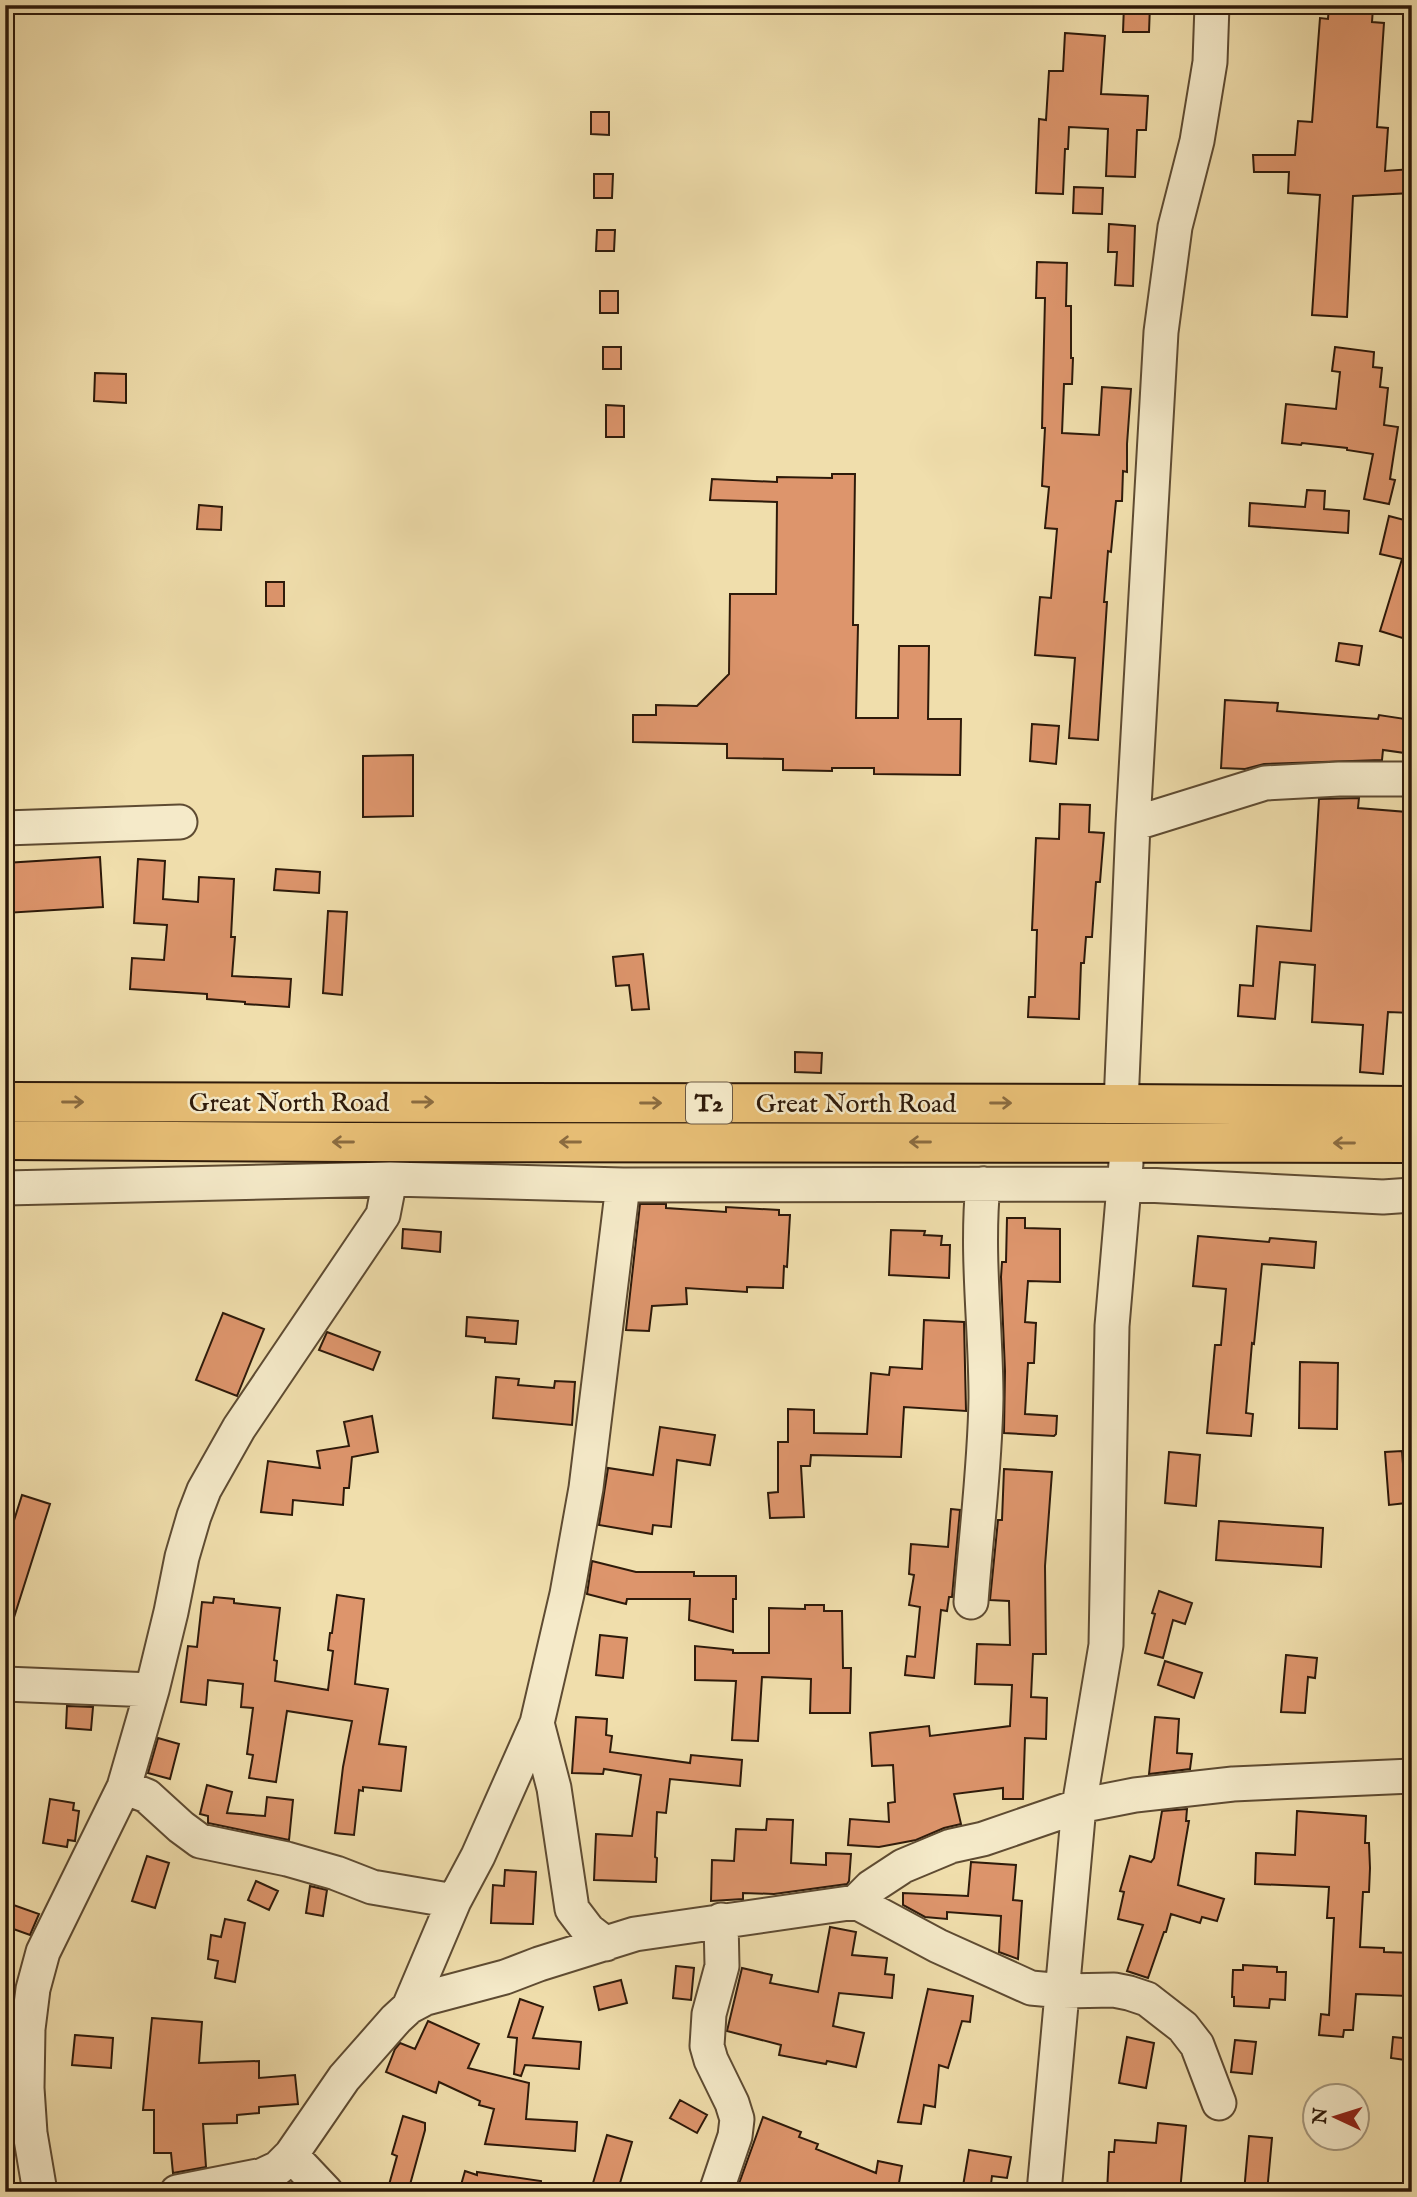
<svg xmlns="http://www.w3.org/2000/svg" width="1417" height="2197" font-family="'IM FELL English',serif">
<rect width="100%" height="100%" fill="#f0deac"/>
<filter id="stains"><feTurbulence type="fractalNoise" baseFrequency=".00286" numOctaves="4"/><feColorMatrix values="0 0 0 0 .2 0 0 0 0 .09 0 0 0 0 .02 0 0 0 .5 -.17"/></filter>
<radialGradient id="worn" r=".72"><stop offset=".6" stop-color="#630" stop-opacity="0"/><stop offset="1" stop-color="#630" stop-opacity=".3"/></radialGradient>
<path fill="#dd956c" stroke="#2e1a0a" stroke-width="2" d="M1124 5H1150L1149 32H1123Z
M1329 5 1373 8 1372 22 1384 23 1377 127 1388 128 1385 171 1412 169V193L1353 196 1347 317 1312 315 1320 195 1288 193 1289 172H1254L1253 155H1295L1298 121 1312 122 1320 18 1328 19Z
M1065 33 1105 36 1101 94 1148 96 1146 130H1137L1135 177 1106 176 1108 129 1069 127 1068 149H1065L1063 194 1036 193 1039 119 1046 120 1049 71H1063Z
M591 112H609V135L591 134Z
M594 174H613L612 198H594Z
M1074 187 1103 188 1102 214 1073 213Z
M1109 224 1135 226 1133 286 1115 285 1117 252H1108Z
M597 230H615L614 251H596Z
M1037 262 1067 263 1066 306H1071V358H1073L1072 384H1064L1062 433 1099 435 1102 387 1131 389 1127 444V472L1123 471 1122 501H1116L1111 552 1108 551 1104 602H1107L1098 740 1069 738 1075 658 1035 655 1040 597 1051 598 1057 529 1045 528 1049 487 1042 486 1045 428H1042L1045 298H1036Z
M600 291H618V313H600Z
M603 347H621V369H603Z
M1335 347 1374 352 1373 367 1382 368 1380 387 1388 388 1384 425 1398 427 1390 479 1395 480 1389 504 1364 499 1373 454 1347 450V448L1302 443 1301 445 1282 443 1286 404 1336 409 1340 372 1332 371Z
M95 373 126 374V403L94 401Z
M606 405 624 406V437H606Z
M832 474H855L853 625H858L856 718H898L899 646H929L928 719H961L960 775 874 774V768H832V771L783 770V759L727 758V744L633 742V715H656V705L697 706 729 674 730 594H776L777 502 710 500 712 479 777 482V477L832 478Z
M1307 490 1325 491 1324 509 1349 511 1348 533 1249 526 1250 503 1305 507Z
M199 505 222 507 221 530 197 529Z
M1389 516 1412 522V641L1380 631 1402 559 1380 554Z
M266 582H284V606H266Z
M1339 643 1362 646 1359 665 1336 661Z
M1225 700 1278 703 1277 711 1378 719 1379 715 1412 720V754L1383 750 1382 760 1264 764 1245 769 1221 768Z
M1032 724 1059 726 1056 764 1030 761Z
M413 755V816L363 817V756Z
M1359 798 1358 808 1407 812 1403 864 1412 865V1013L1388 1012 1383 1074 1360 1072 1363 1025 1312 1022 1315 965 1280 962 1275 1019 1238 1016 1240 985 1253 986 1257 926 1311 931 1319 799Z
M1060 804 1090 805 1089 832 1104 833 1100 882H1096L1092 937H1086L1084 963H1081L1079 1019 1028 1017 1029 997H1035L1037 930H1032L1036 838 1059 839Z
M100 857 103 907 5 913V863Z
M138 859 165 861 163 899 198 902 199 877 234 879 231 937H235L232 976 291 979 289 1007 245 1004V1002L207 999V994L130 989 132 958 164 960 167 925 134 923Z
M276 869 320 872 319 893 274 890Z
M328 911 347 912 342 995 323 993Z
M643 954 649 1009 632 1010 629 985 616 986 613 957Z
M795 1052 822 1053 821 1073 795 1072Z
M640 1204H666V1208L726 1212V1207L779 1210V1215H790L787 1267 784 1266 783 1288 747 1287V1292L686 1288 687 1304 652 1306 649 1331 626 1330Z
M1007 1218H1025V1228L1060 1229V1282L1028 1281 1025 1322 1036 1323 1034 1363H1028L1025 1414 1057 1416 1056 1434 1054 1436 1004 1433 1005 1371 1001 1277 1002 1262H1006Z
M403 1229 441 1232 440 1252 402 1248Z
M891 1230 925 1231 924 1235 942 1236 941 1245H950L949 1278 889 1275Z
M1198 1236 1269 1242 1270 1238 1316 1242 1314 1268 1262 1264 1254 1344 1252 1343 1246 1413 1253 1414 1251 1436 1207 1433 1215 1345H1221L1226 1289 1193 1286Z
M223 1313 264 1329 237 1396 196 1380Z
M467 1317 518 1321 516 1344 485 1342V1338L466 1336Z
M924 1320 964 1322 966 1411 904 1407 901 1457 811 1455 810 1466H801L804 1517 770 1518 768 1493 778 1492V1442H788V1409L814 1410V1433L867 1434 871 1373 889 1375 890 1367 922 1369Z
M327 1332 380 1352 373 1370 319 1350Z
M1300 1362 1338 1363 1337 1429 1299 1428Z
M496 1377 519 1379 518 1385 554 1388 555 1381 575 1382 572 1425 493 1418Z
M372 1416 378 1452 352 1457 349 1488H344L343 1505 293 1500 292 1515 261 1512 268 1461 320 1468 317 1451 349 1446 344 1422Z
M660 1427 715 1435 710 1465 677 1460 671 1527 653 1525 652 1534 599 1525 608 1468 653 1475Z
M1402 1451 1406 1503 1389 1505 1385 1452Z
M1169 1452 1200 1455 1196 1506 1165 1503Z
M1004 1469 1052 1472 1045 1566 1046 1654H1033L1031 1697 1047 1698 1046 1739 1025 1738 1023 1799H1003V1788L954 1794 961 1824 944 1828 916 1840 879 1847 848 1845 850 1819 889 1822 888 1803 895 1802 893 1765 872 1766 870 1733 929 1726 930 1736 1010 1726 1012 1685 975 1684 977 1644 1010 1645 1009 1601 990 1600 998 1520H1002Z
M22 1495 50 1504 9 1633 5 1632V1549Z
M951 1509 960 1510 952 1597H949L947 1611 941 1610 934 1678 905 1675 907 1656 915 1657 920 1607 909 1605 914 1575 909 1574 911 1544 948 1547Z
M1219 1521 1323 1528 1321 1567 1216 1560Z
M592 1561 636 1572H694V1576H736V1599H733V1632L689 1620 690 1599H627L626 1604 587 1594Z
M1159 1591 1192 1603 1185 1624 1173 1620 1163 1658 1145 1653 1155 1614 1152 1613Z
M337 1595 364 1599 355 1684 388 1689 379 1744 406 1747 401 1791 363 1787V1791L359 1790 354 1835 335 1833 343 1767 352 1721 287 1711 276 1782 249 1778 253 1755 247 1754 253 1708 241 1707 243 1684 208 1680 206 1705 181 1702 188 1646 197 1647 202 1602 213 1603 214 1597 234 1599V1603L280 1608 274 1660 277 1661 275 1681 328 1690 333 1651 328 1650 330 1633H332Z
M805 1605H824V1611H842L843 1668H851L850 1713H810L811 1679 762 1677 758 1741 732 1740 736 1681 695 1680V1646L733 1650V1653H769V1608L805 1609Z
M600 1635 627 1638 623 1678 596 1675Z
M1286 1655 1317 1658 1315 1678 1308 1677 1305 1713 1281 1712Z
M1165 1661 1202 1673 1194 1698 1158 1685Z
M67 1706 93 1707 91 1730 66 1728Z
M576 1717 607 1719 606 1735 612 1736 610 1752 690 1763 691 1755 742 1760 740 1786 670 1779 666 1813 657 1812 655 1857 657 1858 656 1882 594 1880 596 1834 632 1836 641 1775 604 1769 603 1774 572 1773Z
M1155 1717 1179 1719 1177 1753 1192 1754 1190 1769 1149 1774Z
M158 1738 179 1744 170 1779 148 1773Z
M207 1785 232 1792 227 1813 265 1816 267 1797 293 1800 289 1840 208 1823V1816L200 1814Z
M50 1799 74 1803 73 1810 79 1811 75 1841 68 1840 67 1847 43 1843Z
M1187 1809 1186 1821H1189L1178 1885 1224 1899 1217 1921 1202 1917 1200 1923 1171 1914 1166 1932H1164L1148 1978 1127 1971 1143 1925 1118 1919 1124 1892 1120 1891 1130 1856 1151 1862 1154 1858 1162 1811Z
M1297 1811 1366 1816 1365 1843H1369L1370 1868 1369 1892H1363L1360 1947 1384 1948V1952L1412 1953V1990H1408V1996L1356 1994 1353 2030H1344L1343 2037 1319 2035 1321 2014 1329 2015 1334 1918H1327L1329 1887 1255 1884 1256 1853 1295 1855Z
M767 1819 793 1820 791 1863 826 1865V1853L851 1854 849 1881 847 1884 774 1894 743 1893V1899L711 1901 712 1860 734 1861 736 1829 766 1830Z
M147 1856 169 1863 155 1908 132 1901Z
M971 1862 1016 1865 1013 1900 1022 1901 1018 1959 999 1952 1001 1916 947 1912V1919L925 1917 903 1905V1893L968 1896Z
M505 1870 536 1872 533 1924 491 1923 493 1885 504 1886Z
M256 1881 278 1891 269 1910 248 1900Z
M310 1886 327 1890 323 1916 306 1913Z
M5 1902 39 1914 30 1935 5 1926Z
M225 1919 245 1923 235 1982 215 1978 218 1961 208 1959 211 1935 221 1937Z
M830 1927 856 1932 852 1955 887 1958 885 1974 894 1975 892 1998 839 1993 833 2026 864 2033 856 2067 827 2061 826 2064 779 2055 781 2045 727 2031 742 1968 772 1975 770 1983 818 1992Z
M1243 1965 1277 1967V1972H1286L1285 2000 1270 1999 1269 2008 1234 2006V1997H1232L1233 1970H1243Z
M676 1966 694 1968 691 2000 673 1998Z
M621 1980 627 2003 599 2010 594 1987Z
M928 1989 973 1996 970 2022 962 2021 948 2068 939 2065 935 2107 924 2105 921 2124 898 2122Z
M520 1999 543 2007 533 2038 581 2042 579 2069 525 2065 521 2076 514 2074 517 2038 508 2037Z
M152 2018 202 2022 199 2063 259 2061V2078L295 2075 298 2104 259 2107V2113L237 2115V2123L203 2124 206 2167 173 2173 171 2153H154V2110H143Z
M428 2021 479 2044 468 2068 529 2083 526 2119 577 2122 575 2151 485 2144 494 2109 479 2105 480 2101 439 2082 436 2093 386 2072 395 2049 400 2043 415 2049Z
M75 2035 113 2038 111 2068 72 2065Z
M1127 2037 1154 2043 1146 2088 1119 2083Z
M1393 2037 1412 2039V2061L1391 2058Z
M1235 2040 1256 2042 1252 2074 1231 2072Z
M680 2100 707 2115 697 2133 670 2118Z
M403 2116 425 2123V2130L408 2192H387L397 2156 392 2154Z
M763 2117 801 2132 799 2137 818 2144 816 2149 876 2173 878 2161 902 2166 899 2183 920 2192H736Z
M1158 2123 1186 2126 1180 2192H1107L1109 2152H1114L1115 2140 1156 2143Z
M607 2135 632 2142 618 2190 593 2183Z
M1249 2136 1272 2138 1267 2192H1244Z
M969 2150 1011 2157 1007 2178 992 2176 990 2192H962Z
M465 2171 477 2175V2172L541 2181 540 2192H459Z"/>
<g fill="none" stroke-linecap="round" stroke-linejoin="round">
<defs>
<path id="minor" d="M1133 824 1265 783 1339 779H1412
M5 828 180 822
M1121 1104 1133 824 1161 332 1175 227 1197 141 1210 62 1212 5
M5 1188 390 1179 623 1185 1126 1184 1383 1197 1412 1195
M971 1602C976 1534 985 1467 986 1398 986 1327 976 1255 983 1184
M5 1684 152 1690
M537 1723 554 1788 572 1909 588 1930 606 1944
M124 1787 147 1796 181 1827 200 1841 287 1859 336 1873 372 1887 454 1901
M856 1902 938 1946 1031 1988 1063 1991 1114 1990 1129 1993 1147 1999 1183 2027 1197 2045 1219 2103
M409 2007 454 1901 478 1856 537 1723 567 1594 586 1488 623 1185
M291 2155 326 2192
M40 2192 30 2133 27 2088 28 2029 33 1989 43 1952 124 1787 152 1690 171 1612 182 1557 194 1516 204 1490 239 1428 383 1215 390 1179
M177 2192 263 2175 278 2168 291 2155 344 2078 396 2019 409 2007 426 1998 505 1977 539 1964 635 1934 856 1902 871 1887 903 1866 951 1846 983 1839 1079 1806 1135 1795 1233 1784 1412 1776
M716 2192 735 2136 737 2119 732 2103 711 2060 707 2046 709 2014 722 1966 721 1920
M1044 2192 1079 1806 1106 1645 1112 1326 1126 1163"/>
<path id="major" d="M5 1102 1121 1104 1412 1106
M5 1140 350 1142 1412 1143"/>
</defs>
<use href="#minor" stroke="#5e4b32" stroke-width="37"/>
<use href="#major" stroke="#2e1a0a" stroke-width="42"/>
<use href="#minor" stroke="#f5eac9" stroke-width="33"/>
<use href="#major" stroke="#e8bf76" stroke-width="38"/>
</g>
<defs><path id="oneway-shaft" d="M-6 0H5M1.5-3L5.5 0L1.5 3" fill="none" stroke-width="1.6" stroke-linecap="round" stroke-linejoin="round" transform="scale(1.75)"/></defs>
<g stroke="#8b6c40">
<use href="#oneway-shaft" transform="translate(73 1102)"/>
<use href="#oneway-shaft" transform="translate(423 1102)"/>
<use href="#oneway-shaft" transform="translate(651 1103)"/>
<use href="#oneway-shaft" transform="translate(1001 1103)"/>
<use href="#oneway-shaft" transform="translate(343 1142) rotate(-180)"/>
<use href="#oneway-shaft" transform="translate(570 1142) rotate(-180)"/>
<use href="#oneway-shaft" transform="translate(920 1142) rotate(-180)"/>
<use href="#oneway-shaft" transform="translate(1344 1143) rotate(-180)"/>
</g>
<g text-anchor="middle" stroke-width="5" stroke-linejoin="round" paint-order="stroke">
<rect fill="#f5eac9" stroke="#6a5843" stroke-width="2" x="686" y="1082.5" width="46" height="41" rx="5"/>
<g font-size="24" font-weight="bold" fill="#2e1a0a">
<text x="709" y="1111">T2</text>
</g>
<g font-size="26" fill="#2e1a0a" stroke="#f5eac9">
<text x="289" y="1111">Great North Road</text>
<text x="856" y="1112">Great North Road</text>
</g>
</g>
<rect width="1417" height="2197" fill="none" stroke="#f0deac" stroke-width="28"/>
<rect x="7" y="7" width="1403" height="2183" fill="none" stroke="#2e1a0a" stroke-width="3.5"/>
<rect x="14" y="14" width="1389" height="2169" fill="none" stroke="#2e1a0a" stroke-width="2"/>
<g transform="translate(1336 2117) rotate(274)"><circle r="33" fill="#f5eac9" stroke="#a5977d" stroke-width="2"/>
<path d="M0-5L12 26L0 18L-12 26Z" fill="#8f2418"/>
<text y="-10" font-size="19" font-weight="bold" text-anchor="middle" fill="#2e1a0a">N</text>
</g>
<rect width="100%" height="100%" filter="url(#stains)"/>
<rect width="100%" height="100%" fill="url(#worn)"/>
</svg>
